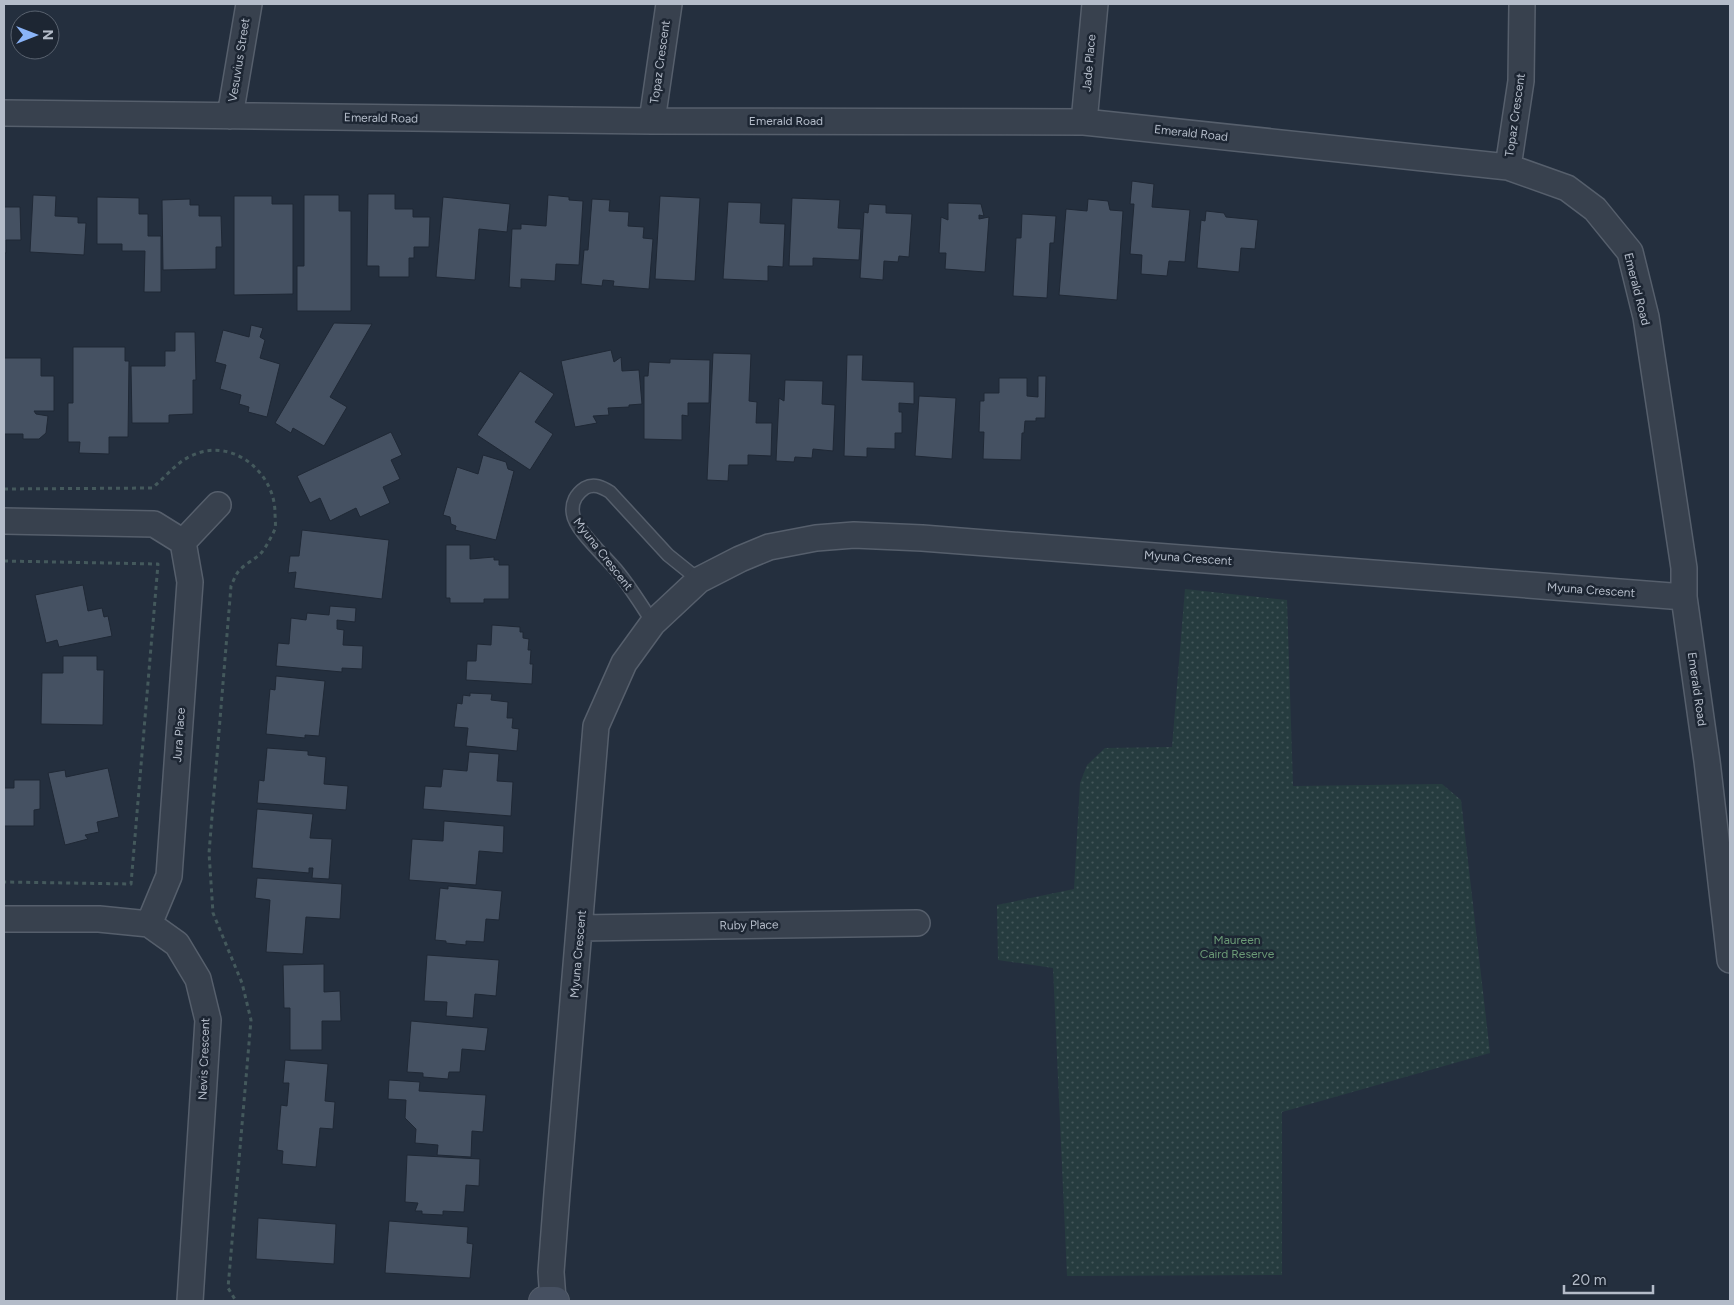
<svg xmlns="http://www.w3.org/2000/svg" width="1734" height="1305" font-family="Figtree,sans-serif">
<defs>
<pattern id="park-dots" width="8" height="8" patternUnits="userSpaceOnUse" patternTransform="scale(1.25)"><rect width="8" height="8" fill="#263c3f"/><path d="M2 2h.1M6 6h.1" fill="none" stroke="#435659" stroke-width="1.8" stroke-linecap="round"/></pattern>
</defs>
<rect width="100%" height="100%" fill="#242f3e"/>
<path fill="url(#park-dots)" d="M1185 589 1287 600 1293 786 1442 784 1461 800 1490 1053 1282 1112V1275L1067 1276 1053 968 998 960 997 905 1074 889 1080 783 1087 765 1105 748 1172 747Z"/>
<path fill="#455162" stroke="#1f2835" d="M1132 181 1154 184 1152 207 1190 210 1185 262 1169 261 1167 276 1141 274 1142 255 1130 254 1134 204H1130Z
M368 194H395V209H413V217H430L429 247H414V258H409V277H379V266H367Z
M33 195 56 196 55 216 78 217V223H86L84 255 30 252Z
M304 195H339V211H351V311H297V266H304Z
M548 195 569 197V200L583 201 579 265 556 264 555 281 521 279V288L509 287 512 229H521V224L546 226Z
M234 196H272V204H293V294L234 295Z
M660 196 700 198 695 281 655 279Z
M97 197 139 198V214H148V236H161V292H144L145 251H122V244H97Z
M443 197 510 204 507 232 479 229 475 280 436 277Z
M792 198 840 200 838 228 861 229 859 260 813 258V266H789Z
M190 199V205H199V216H221L222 247H216V269L163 270 162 200Z
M592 199 610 200 609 211 629 212 628 226 644 227 643 238 653 239 649 289 613 286 614 281 603 280 602 286 581 284 584 250H588Z
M1088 199 1108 201 1110 210 1123 211 1117 300 1059 295 1066 209 1087 211Z
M728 202 761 203 760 223 785 224 783 267 768 266V281L723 279Z
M948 203 981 204 984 216 979 215V219L989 217 985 272 945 269 946 253H939L941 217 948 220Z
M869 204 886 205V213L912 214 909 257 899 256 898 262 884 261 883 280 860 278 864 212 868 213Z
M4 207H20L21 240H6V253H4Z
M1206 211 1224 213 1226 217 1258 220 1255 249 1241 248 1239 272 1197 268 1201 220 1205 221Z
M1022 214 1056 216 1054 243H1050L1047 298 1013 296 1016 238H1021Z
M334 323 372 324 330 397 347 407 324 446 293 428 291 433 275 423Z
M251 325 263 328 260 337 265 340 260 358 280 364 267 417 248 412 249 407 239 404 241 395 220 389 226 365 215 362 223 330 249 337Z
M175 332H195L196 380H193V414L169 415V423H132L131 366H165V351H175Z
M73 347H125V361H129L128 437H109V454L79 453 80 442H68V403H73Z
M611 350 614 362 621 357 622 371 639 370 642 404 629 405V407L608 408 609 415 593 416 597 423 575 427 561 361Z
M713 353 751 354 749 401 757 402 756 423H772L771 456 748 455V465H729L728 481 707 480Z
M847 355H863L862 380 914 382V404L899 403V412H902V433H895V449L867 448V457L844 456Z
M4 358H41V376H54V411H34L36 414 48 416 46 433 39 439H23V434H4Z
M670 359 710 360 709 403H688V416L682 415V440L644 439V376H648L649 362 670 363Z
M520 371 554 394 535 422 553 434 530 470 477 435Z
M1038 376H1046L1045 418H1036V421H1025L1024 433H1022L1021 460 983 459 984 432H979L980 401H984V393H999V378H1027V396L1038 397Z
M785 380 823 381 822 404 835 405 833 451 813 449 812 458 795 457 794 462 776 461 779 398 784 401Z
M919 396 956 398 952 459 915 456Z
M391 432 402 455 391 460 400 479 383 487 390 503 360 517 356 508 330 521 320 498 310 503 297 476Z
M483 455 506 462 508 469 514 471 496 540 455 530 456 526 451 524 450 517 443 515 457 467 478 474Z
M302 530 389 540 382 599 294 588 296 572 288 573 290 556H299Z
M446 545H470V559L494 557V560H499V565H509V599H484V603H450V598H446Z
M83 585 88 611 102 608 104 617 108 616 112 636 59 647 57 640 46 643 35 595Z
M330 606 356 608 355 622 337 620V629L344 630 343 645 363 646 362 669 342 668V672L276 666 278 643 289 644 291 618 306 620 307 613 329 615Z
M492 625 520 627V632H523V638L529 639 528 650H531L530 664H533L532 684 466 680 467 661H476L477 644 491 645Z
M63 656H97V670H104L103 725 41 724 42 673H63Z
M276 676 325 681 319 736 305 735V738L266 734 270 689 275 690Z
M470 693 492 694 491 700 508 702 507 718H513L512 728 519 729 517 751 466 746 468 728 454 727 457 703 462 704 463 695 470 696Z
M267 748 308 751V755L326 757 324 784 348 786 346 810 257 803 259 780 264 781Z
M469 752 499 754 497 781 513 782 511 816 423 809 425 786 441 787 443 769 467 771Z
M108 768 119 817 97 822 99 832 85 835 88 839 65 845 48 773 65 770 66 777Z
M14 780H40V809L34 810V826H4V788H14Z
M257 809 313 814 310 838 332 839 329 879 312 878 313 868H309V873L252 868Z
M444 821 504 826 503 853 479 851 476 885 409 880 412 839 443 841Z
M257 878 342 884 340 919 306 917 303 954 266 952 270 900 255 898Z
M448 886 502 891 499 920 486 919 484 942 466 941V945L446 943V941L435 940 440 888 448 889Z
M427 955 499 960 496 996 475 994 473 1018 446 1016 447 1002 424 1001Z
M324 964V992L340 991 341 1021H322V1050H290V1008H284L283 965Z
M411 1021 488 1028 485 1051 462 1049 460 1072H449L448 1079 423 1077V1073L407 1072Z
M285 1060 328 1064 325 1101 335 1102 333 1129 320 1128 316 1167 282 1164 283 1151 277 1150 281 1105 287 1106 289 1083H283Z
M389 1080 420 1082 419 1091 486 1095 483 1132 472 1131 471 1157 437 1155 438 1145 415 1143 416 1129 405 1118 406 1100 388 1099Z
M407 1155 480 1159 479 1186 466 1185 464 1212 443 1211V1215L422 1214V1211H415L418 1203 405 1202Z
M258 1218 336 1224 334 1264 256 1259Z
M389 1221 468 1227 467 1243 473 1244 470 1278 385 1273Z"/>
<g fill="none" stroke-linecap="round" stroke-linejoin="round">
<defs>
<path id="lane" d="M653 623C642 606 631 588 618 572 607 558 575 530 573 514 571 503 576 494 585 488 594 483 602 487 610 492L668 555 699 580"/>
<path id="street" d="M4 113 652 121 1084 122 1508 167 1567 188 1595 209 1630 252 1646 317 1684 568V597L1707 761 1730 960
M230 116 249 4
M652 121 669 4
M1084 122 1095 4
M1508 167 1521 81 1522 4
M4 521 154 524 183 542
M4 919H99L149 924 177 944 198 979 208 1020 190 1301
M149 924 169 876 190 582 183 542 218 505
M580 928 917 923
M553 1300 551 1272 557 1193 596 726 624 663 653 623 699 580 740 559 769 547 816 538 854 535 922 538 1684 597"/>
<path id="secondary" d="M543 1301H555"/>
</defs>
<use href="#lane" stroke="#565f6c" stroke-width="15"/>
<use href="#street" stroke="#565f6c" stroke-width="28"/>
<use href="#secondary" stroke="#565f6c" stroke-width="30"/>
<path stroke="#44595c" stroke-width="3" stroke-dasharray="4 4" stroke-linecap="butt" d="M4 489 152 488C166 477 176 462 193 455 233 437 275 473 275 513 275 518 276 524 275 529 272 536 266 547 262 552 255 560 244 564 238 572 235 576 233 582 231 586L209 853 213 913 242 983 251 1020 228 1288 236 1301
M4 561 158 564 131 884 4 882"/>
<use href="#lane" stroke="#38414e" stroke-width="12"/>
<use href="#street" stroke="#38414e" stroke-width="25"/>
<use href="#secondary" stroke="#465061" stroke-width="28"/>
</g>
<g text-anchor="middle" stroke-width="5" stroke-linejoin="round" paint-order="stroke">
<g font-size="12" fill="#b4bcc9" stroke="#1d2633">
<text transform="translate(239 60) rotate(-81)" y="4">Vesuvius Street</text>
<text transform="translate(660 62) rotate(-82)" y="4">Topaz Crescent</text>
<text transform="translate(1089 63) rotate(-85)" y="4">Jade Place</text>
<text transform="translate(1515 115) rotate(-82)" y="4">Topaz Crescent</text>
<text transform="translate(381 118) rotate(1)" y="4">Emerald Road</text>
<text x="786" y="125">Emerald Road</text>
<text transform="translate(1191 133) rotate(6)" y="4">Emerald Road</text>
<text transform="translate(1637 289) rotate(76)" y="4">Emerald Road</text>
<text transform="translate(603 554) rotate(52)" y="4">Myuna Crescent</text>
<text transform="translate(1188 558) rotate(4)" y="4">Myuna Crescent</text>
<text transform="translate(1591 590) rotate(4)" y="4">Myuna Crescent</text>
<text transform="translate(1697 689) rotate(82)" y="4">Emerald Road</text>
<text transform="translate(179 735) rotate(-86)" y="4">Jura Place</text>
<text transform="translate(749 925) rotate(-1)" y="4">Ruby Place</text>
<text transform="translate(578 954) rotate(-85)" y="4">Myuna Crescent</text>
<text transform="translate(204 1059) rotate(-88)" y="4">Nevis Crescent</text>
</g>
<g font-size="12" fill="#6b9a76" stroke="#1d2633">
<text x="1237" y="944">Maureen<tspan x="1237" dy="14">Caird Reserve</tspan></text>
</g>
</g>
<rect width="1734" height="1305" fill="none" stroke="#b4bcc9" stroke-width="10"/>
<g transform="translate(35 35) rotate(90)"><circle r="24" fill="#1d2633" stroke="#59626f"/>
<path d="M0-4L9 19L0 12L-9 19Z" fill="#8ab4f8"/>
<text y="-8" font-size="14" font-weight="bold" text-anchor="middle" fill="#b4bcc9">N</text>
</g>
<path d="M1564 1285v8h89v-8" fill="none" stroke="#b4bcc9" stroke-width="2.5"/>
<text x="1572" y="1285" font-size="15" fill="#b4bcc9" stroke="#1d2633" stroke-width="4" paint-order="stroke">20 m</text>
</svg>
